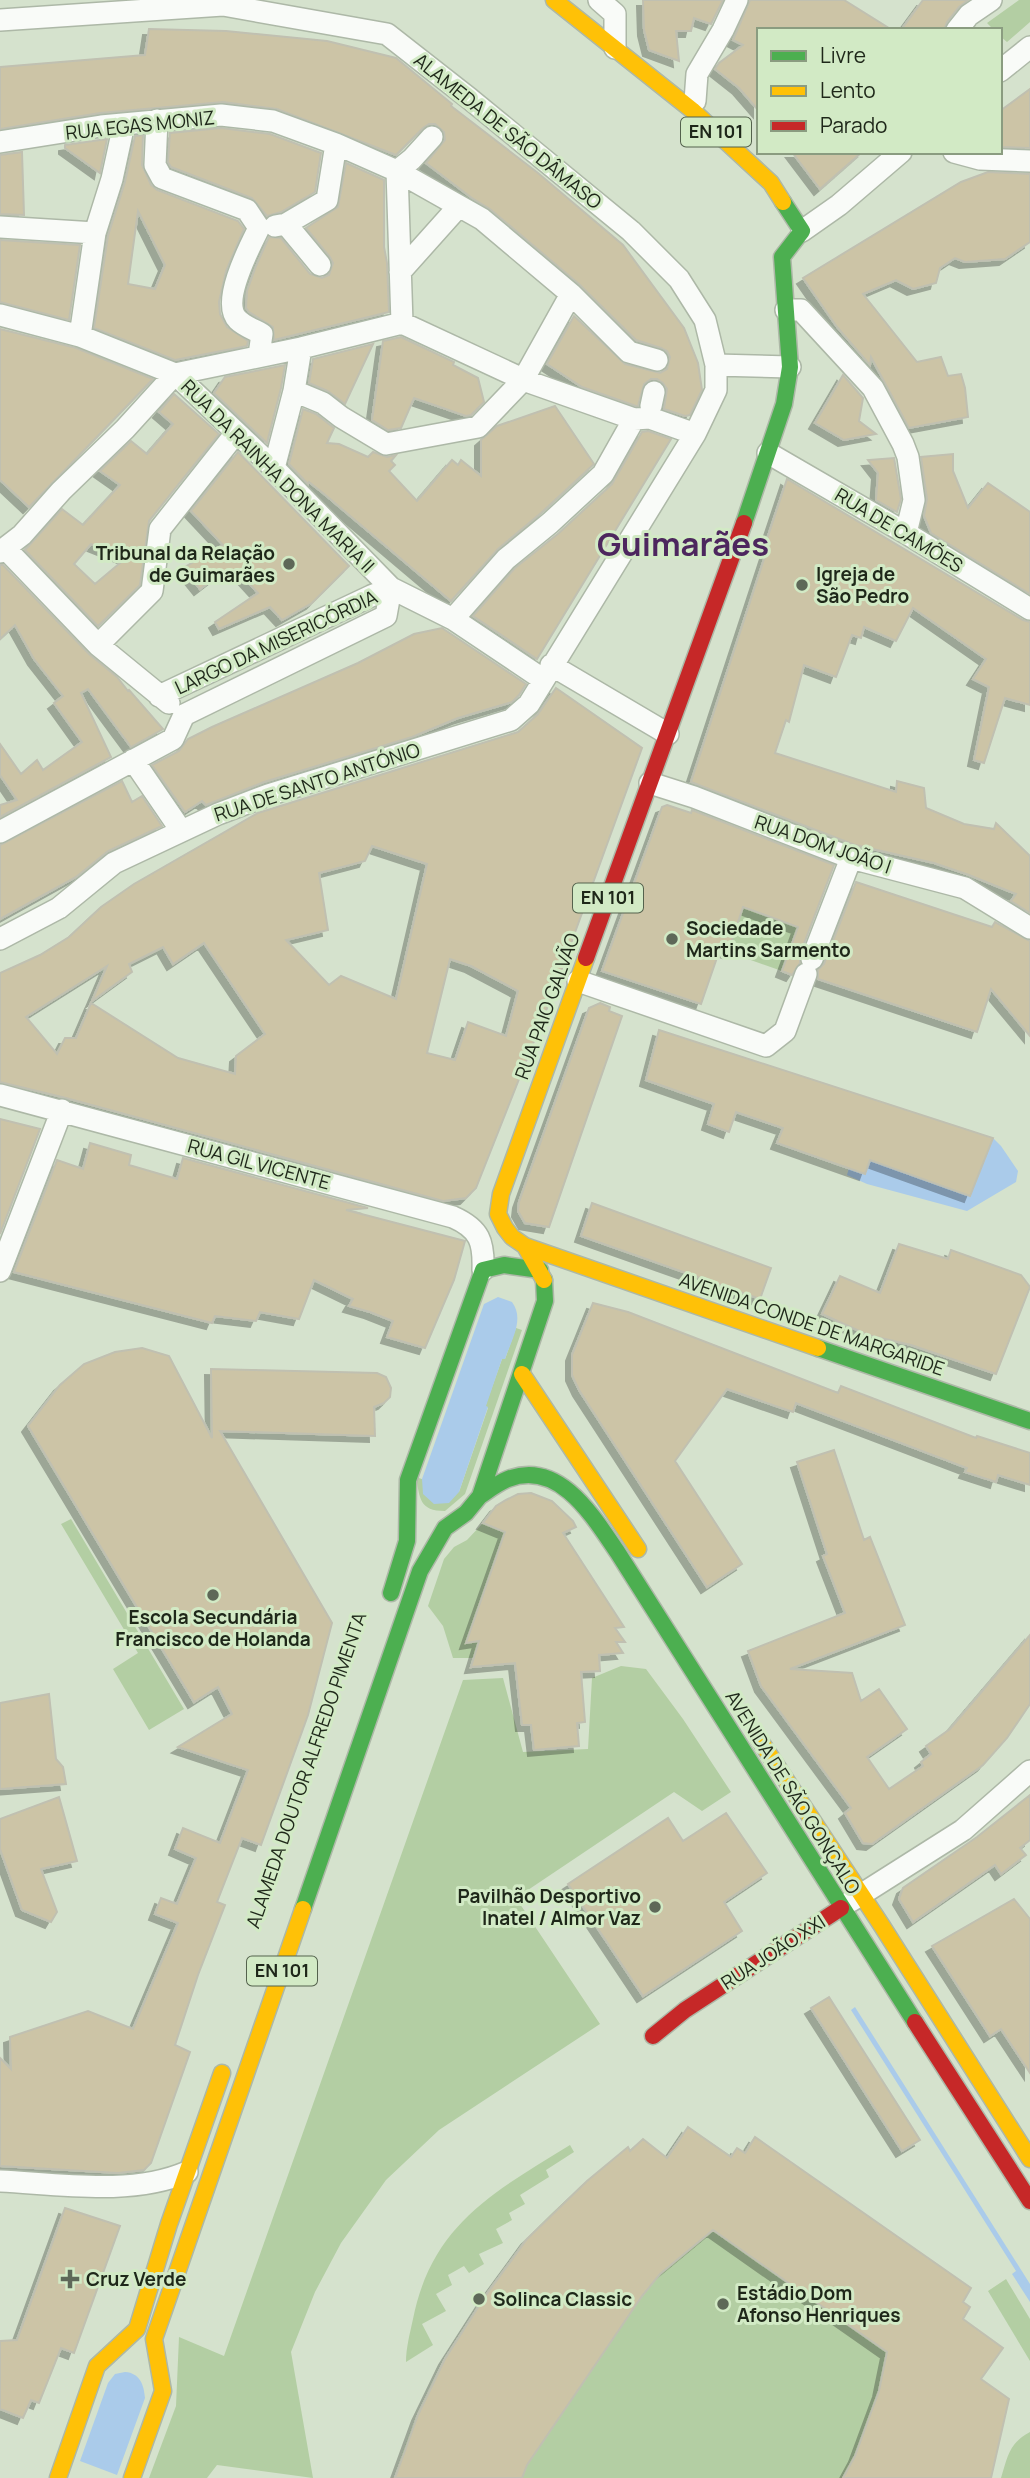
<svg xmlns="http://www.w3.org/2000/svg" width="1030" height="2478" font-family="Manrope,sans-serif">
<defs>
<filter id="shadow"><feDropShadow dx="-6" dy="6" stdDeviation="0" flood-color="#0004"/></filter>
</defs>
<rect width="100%" height="100%" fill="#d5e2cd"/>
<path fill="#b3cea3" d="M1019 0H1030V22L1007 42 1000 36V30H994L987 23Z
M743 907 798 927 782 971 728 952Z
M516 1328 522 1330 465 1494 445 1511C419 1511 420 1498 416 1477L459 1492 488 1408 485 1407 502 1359H505Z
M71 1519 184 1709 149 1730 113 1669 138 1653 61 1524Z
M483 1523 505 1532 466 1642 479 1641 474 1655 477 1658H453L443 1626 428 1606 444 1559 454 1547 467 1540Z
M621 1666 646 1669 683 1719 731 1792 702 1811 674 1792 516 1898 600 2024 439 2130 386 2180 341 2243 315 2292 291 2352 313 2478 217 2465 207 2478H149L176 2406 179 2337 224 2356 463 1680 503 1678 523 1752 588 1749 592 1678Z
M688 2127 731 2156 737 2148 744 2152 755 2137 971 2288 963 2302 970 2307 963 2319 981 2379 1009 2399 991 2478H395C415 2406 453 2340 497 2280 507 2265 517 2250 529 2237 559 2204 593 2176 628 2147L630 2150 643 2139 667 2158Z
M570 2145 574 2152 546 2170 549 2177 520 2195 525 2204 509 2213 512 2220 496 2229 503 2243 479 2254 484 2264 469 2273 464 2266 448 2275 452 2285 436 2294 446 2311 422 2324 433 2345 406 2362C406 2348 410 2333 413 2319 432 2224 494 2192 570 2145Z
M1006 2279 1030 2319V2361L988 2291Z
M1030 2432V2478H1001C1008 2456 1009 2443 1030 2432Z"/>
<path fill="#aacbea" d="M993 1138 1001 1146 1018 1171 1016 1182 967 1211 867 1184 847 1175 849 1168 865 1174 870 1160 970 1195Z
M498 1297 512 1302C525 1319 511 1341 505 1359H502L486 1406 488 1407 459 1492 449 1503 434 1504 423 1494 422 1479 484 1304Z
M855 2007 1030 2284V2302L1012 2274 1016 2271 851 2010Z
M125 2372C140 2373 144 2385 145 2398L117 2475 80 2461 108 2383 115 2374Z"/>
<path fill="#ccc4a6" stroke="#c0c0b1" stroke-width="2" fill-rule="evenodd" filter="url(#shadow)" d="M643 0H723L711 24 694 18 691 31H676L679 61 649 50 644 30Z
M750 0H844L892 30H759V111L739 88 715 69 719 63 743 45 733 40Z
M923 0H968L959 7 947 22 944 30H901Z
M149 29 226 31 327 41 396 58 452 104 451 106 538 173 623 245 684 328 698 363 702 390 690 415 685 416 664 409 667 389 663 383 657 379H651L644 384 638 406H636L582 387 547 364 574 316 625 364 660 373 667 369 670 357 667 351 661 348 636 340 579 284 490 209 472 198 426 163 445 140 444 132 435 124H429L423 128 396 155 277 109 223 102 100 113 0 129V67L145 55Z
M1030 89V148L1000 147V111Z
M221 128 270 134 321 153 315 192 281 212 267 216 252 198 171 167 168 162 170 133Z
M143 135 142 165 151 185 157 190 238 221 244 229 226 271 219 302 220 314 227 327 248 341 247 346 175 360 94 328 108 236 125 182 135 136ZM138 211 165 265 155 289 128 284Z
M107 139 100 173 65 148V145Z
M22 152 24 215 0 214V155Z
M792 152H862L820 189Z
M346 163 384 180V247L387 263 389 312 274 340 273 327 249 312 246 308 247 291 256 266 269 237 281 238 310 274 322 278 329 275 333 263 330 257 306 228 338 207Z
M988 172 1030 174V242L1005 259 965 262 955 258 940 268 936 283 913 289 896 280 863 294 917 362 941 357 948 376 961 374 965 388 968 417 909 428 871 357 870 365 837 327 803 278 961 182Z
M0 240 80 245 69 320 0 302Z
M0 329 76 348 153 379 29 507 0 480Z
M401 337 454 362 453 365 478 378 484 402 471 415 466 416 414 398 401 428 388 430 372 420 383 341Z
M373 344 345 404 328 391 309 383 313 359Z
M285 365 281 388 267 443 214 393 225 377Z
M843 375 863 398 859 421 876 434 844 440 815 423Z
M174 394 219 434 149 521 140 585 98 626 25 550 62 509 83 525 120 485 100 471 131 441 147 454 173 424 159 412ZM91 544 126 558 95 584 74 564Z
M555 406 594 464 541 513 498 549 451 601 323 493 309 482 308 484 289 464 303 409 316 414 334 428 327 443 339 444 368 457 373 452 387 457 396 455 391 461 395 465 389 471 417 501 452 460 458 465 461 460 481 476V440L497 426Z
M648 431 671 439 537 659 473 616 515 568 559 533 612 484 642 432Z
M238 452 349 566 312 603 282 620 270 607 219 629 215 622 258 593 236 569 226 577 222 572 200 589 183 568 223 545 191 511Z
M953 454V471L968 508 988 483 1030 512V594L931 533 924 516 927 499 921 457Z
M894 458 901 499 897 512 876 500 878 473 868 460Z
M787 479 1023 620 1030 622V705L1005 698 984 763 974 760 989 687 973 679 986 659 913 608 896 641 864 627 861 638 852 635 836 677 804 665 789 722 786 720 775 753 896 792 897 781 924 788 926 808 964 824 994 829 996 823 1030 856V913L1011 901 1016 894 969 875 934 863 855 845 691 782 767 550 765 545Z
M0 565H3L89 654 117 677 128 691 129 690 163 729 131 747 88 689 81 693 111 757 0 817V805L17 800 0 775V744L21 774 37 760 43 770 82 742 54 703 63 696 34 659 15 625 0 639Z
M442 628 526 684 519 695 512 702 458 718 412 737 264 782 206 805 202 801 185 812 152 765 179 751 188 739 212 727 358 663 414 634Z
M556 688 642 748 553 993 476 1188 466 1198 443 1201 66 1098 0 1082V973L40 955 69 937 101 907 134 884 258 813 518 732 538 714ZM372 846 427 864 396 999 341 976 329 985 286 940 328 930 319 873 365 861ZM204 943 265 1034 236 1056 235 1074 178 1058 91 1003 76 1038H65L57 1054 26 1017 107 966 92 1001 132 972 129 964 163 947 173 964ZM450 959 471 966 518 991 506 1036 468 1022 455 1060 427 1053Z
M122 781 132 802 142 796 162 826 108 851 76 877 0 919V845Z
M667 805 691 813 692 810 834 865 800 954V963L792 975 782 971 798 927 743 907 728 952 720 949 701 1004 602 971 662 807Z
M856 882 992 927 995 922 1030 941V1036L991 989 977 1032 818 979V970L824 964Z
M600 1003 610 1007 609 1011 622 1016 549 1227 525 1223 518 1211 519 1202 589 1008Z
M659 1030 993 1138 970 1196 870 1160 865 1174 777 1143 783 1128 736 1112 729 1132 708 1124 714 1104 646 1080Z
M0 1119 40 1129 0 1234Z
M90 1143 131 1155 129 1165 177 1179 183 1158 368 1208 346 1210 465 1241 454 1280 425 1348 387 1337 393 1321 370 1312 349 1306 353 1299 314 1280 299 1319 260 1312 256 1321 215 1316 212 1323 14 1272 57 1160 83 1169Z
M592 1203 771 1268 760 1299 581 1236Z
M899 1244 948 1259 951 1250 1021 1275 1030 1287 996 1374 911 1345 868 1335 822 1314 840 1276 880 1293Z
M593 1303 628 1312 838 1393 841 1386 976 1438 977 1436 1030 1453V1485L998 1475 996 1482 965 1472 967 1468 796 1403 793 1412 727 1389 675 1461 742 1564 707 1587 579 1390 572 1375V1355Z
M142 1348 169 1356 212 1438 211 1369 377 1373 386 1377 391 1388 390 1397 384 1403 374 1407 375 1436 220 1431 332 1623 308 1715 261 1845 242 1838 217 1902 225 1905 198 1975 175 2045 190 2052 151 2163 144 2170 118 2173 0 2166V2058L11 2069 10 2037 88 2011 133 2029 178 1923 155 1914 161 1898 177 1904 196 1858 175 1849 183 1828 220 1843 248 1770 178 1747 232 1714 218 1687 194 1702 28 1426 60 1385 84 1364 115 1352Z
M834 1450 864 1540 870 1537 905 1625 790 1669 852 1673 861 1701 879 1689 907 1729 867 1757 889 1789 923 1766 921 1762 931 1754 926 1746 950 1729 1030 1635V1704L1007 1738 983 1765 872 1844 863 1843 845 1813 851 1808 761 1686 748 1651 845 1613 823 1556 827 1554 797 1462Z
M531 1493 552 1501 573 1521 576 1527 563 1533 624 1627 615 1628 625 1642H616L623 1653 599 1655 600 1671 581 1672 585 1722 577 1723 579 1746 534 1750 531 1725H522L515 1663 471 1667 479 1641 466 1643 505 1532 483 1523 496 1506 506 1500 518 1494Z
M49 1694 56 1759 63 1767 66 1784 0 1789V1703Z
M1030 1795V1840L1020 1848 1026 1855 1001 1874 995 1865 913 1922 899 1899 903 1888 977 1837Z
M59 1797 77 1861 41 1869 57 1912 51 1922 22 1910 0 1849V1819Z
M726 1813 767 1873 724 1902 742 1931 643 1996 568 1884 668 1818 683 1841Z
M1014 1899 1030 1919V2073L1001 2029 990 2036 932 1946Z
M829 1997 920 2140 902 2151 811 2008Z
M688 2127 731 2157 737 2148 745 2153 755 2137 971 2288 963 2302 970 2307 963 2319 1003 2348 981 2379 1009 2399 991 2478H843L855 2456 879 2391 887 2352 713 2230 660 2274 642 2296 527 2465 522 2478H395L418 2415 445 2359 486 2295 527 2239 587 2181 628 2147 630 2151 643 2139 667 2158Z
M65 2208 120 2226 74 2353 61 2348 39 2403 31 2400 23 2418 0 2409V2341L17 2340Z"/>
<g fill="none" stroke-linecap="round" stroke-linejoin="round">
<defs>
<path id="street" d="M599 0 615 14V48
M0 20 223 5 387 34 470 99 631 231 679 279 705 320 716 365V390L695 434 529 704 511 720 268 795 218 814 114 863 59 908 0 939
M957 30 969 15 991 0
M1000 71 1030 47
M695 101 697 74 723 30 737 0
M157 120 155 165 162 178 247 210 259 228C250 246 220 303 238 320 244 326 255 330 262 334L259 355
M0 142 101 126 221 115 273 121 336 144 397 171 482 219 571 294 523 380 478 427 386 444 341 417 323 403 294 391
M954 152 980 159 1030 161
M397 171 402 323 529 382 634 419 650 418 695 434
M397 171 412 159 432 137
M286 224 327 200 336 144
M275 226 286 224 320 265
M0 227 95 233
M802 231 839 205 901 152
M400 272 459 206
M571 294 629 352 657 360
M786 310H801L873 388 903 444 908 457 914 500 906 533
M0 315 80 336 175 374 274 468 391 588 453 619 538 676
M80 336 95 233 112 179 124 124
M716 365 790 367
M651 406 654 392
M768 453 906 533 1030 609
M274 468 294 391 301 348
M5 548 98 645 169 703
M0 552 22 535 61 491 125 429 175 374 301 348 402 323
M453 619 506 559 550 523 603 474 634 419
M98 645 152 591 160 529 236 433
M551 665 668 734
M159 696 371 596 391 588
M184 715 386 616 391 588
M133 760 176 823
M650 783 694 797 851 858 965 888 1030 928
M0 832 173 739 184 715
M812 959 851 858
M578 981 766 1046 785 1031 806 974
M0 1095 453 1217C480 1229 484 1242 483 1270
M0 1271 62 1110
M851 1901 963 1830 1030 1771
M0 2181C59 2184 132 2196 187 2172"/>
<path id="fast" d="M744 523 784 404 790 367 782 257 802 231 783 202
M818 1348 1030 1421
M480 1496C489 1490 498 1483 508 1479 560 1459 594 1518 618 1553L915 2022
M391 1593 407 1541 408 1480 483 1270 504 1265 540 1270
M303 1909 420 1571 445 1528 466 1513 480 1496 545 1301 544 1280"/>
<path id="slow" d="M554 0 692 110 771 183 783 202
M525 1246 818 1348
M544 1280 525 1246 512 1237 505 1228 498 1214 501 1194 586 958
M522 1374 638 1549
M759 1739 882 1926 1030 2159
M58 2478 97 2366 137 2329 169 2224 222 2073
M132 2478 163 2391 154 2339 303 1909"/>
<path id="jam" d="M586 958 744 523
M915 2022 1030 2201
M653 2036 685 2010 841 1908"/>
</defs>
<use href="#street" stroke="#adb8a7" stroke-width="24"/>
<use href="#fast" stroke="#adb8a7" stroke-width="19"/>
<use href="#slow" stroke="#adb8a7" stroke-width="19"/>
<use href="#jam" stroke="#adb8a7" stroke-width="19"/>
<use href="#street" stroke="#f9fbf8" stroke-width="21"/>
<use href="#fast" stroke="#4caf50" stroke-width="16"/>
<use href="#slow" stroke="#ffc107" stroke-width="16"/>
<use href="#jam" stroke="#c62828" stroke-width="16"/>
</g>
<g fill="#5e6858" stroke="#d2eac5" stroke-width="2.5">
<circle cx="289" cy="564" r="7"/>
<circle cx="802" cy="585" r="7"/>
<circle cx="672" cy="939" r="7"/>
<circle cx="213" cy="1595" r="7"/>
<circle cx="655" cy="1907" r="7"/>
<path d="M66.5 2268.5h7v7h7v7h-7v7h-7v-7h-7v-7h7z"/>
<circle cx="479" cy="2299" r="7"/>
<circle cx="723" cy="2304" r="7"/>
</g>
<g text-anchor="middle" stroke-width="6" stroke-linejoin="round" paint-order="stroke">
<g fill="#d2eac5" stroke="#54624d" stroke-width="2">
<rect x="681" y="117.5" width="70" height="29" rx="5"/>
<rect x="573" y="883.5" width="70" height="29" rx="5"/>
<rect x="247" y="1956.5" width="70" height="29" rx="5"/>
</g>
<g font-size="18" font-weight="bold" fill="#1e2719">
<text x="716" y="138">EN 101</text>
<text x="608" y="904">EN 101</text>
<text x="282" y="1977">EN 101</text>
</g>
<g font-size="19" fill="#1e2719" stroke="#d2eac5">
<text transform="translate(140 125) rotate(-6)" y="7">RUA EGAS MONIZ</text>
<text transform="translate(508 131) rotate(39)" y="7">ALAMEDA DE SÃO DÂMASO</text>
<text transform="translate(278 476) rotate(45)" y="7">RUA DA RAINHA DONA MARIA II</text>
<text transform="translate(899 530) rotate(31)" y="7">RUA DE CAMÕES</text>
<text transform="translate(276 642) rotate(-25)" y="7">LARGO DA MISERICÓRDIA</text>
<text transform="translate(317 782) rotate(-18)" y="7">RUA DE SANTO ANTÓNIO</text>
<text transform="translate(823 844) rotate(19)" y="7">RUA DOM JOÃO I</text>
<text transform="translate(547 1006) rotate(-70)" y="7">RUA PAIO GALVÃO</text>
<text transform="translate(259 1164) rotate(15)" y="7">RUA GIL VICENTE</text>
<text transform="translate(812 1324) rotate(19)" y="7">AVENIDA CONDE DE MARGARIDE</text>
<text transform="translate(306 1770) rotate(-71)" y="7">ALAMEDA DOUTOR ALFREDO PIMENTA</text>
<text transform="translate(793 1792) rotate(58)" y="7">AVENIDA DE SÃO GONÇALO</text>
<text transform="translate(773 1952) rotate(-33)" y="7">RUA JOÃO XXI</text>
</g>
<g font-size="19" font-weight="bold" fill="#1e2719" stroke="#d2eac5" text-anchor="start">
<text x="275" y="560" text-anchor="end">Tribunal da Relação<tspan x="275" dy="22">de Guimarães</tspan></text>
<text x="816" y="581">Igreja de<tspan x="816" dy="22">São Pedro</tspan></text>
<text x="686" y="935">Sociedade<tspan x="686" dy="22">Martins Sarmento</tspan></text>
<text x="213" y="1624" text-anchor="middle">Escola Secundária<tspan x="213" dy="22">Francisco de Holanda</tspan></text>
<text x="641" y="1903" text-anchor="end">Pavilhão Desportivo<tspan x="641" dy="22">Inatel / Almor Vaz</tspan></text>
<text x="86" y="2286">Cruz Verde</text>
<text x="737" y="2300">Estádio Dom<tspan x="737" dy="22">Afonso Henriques</tspan></text>
<text x="493" y="2306">Solinca Classic</text>
</g>
<g font-size="33" font-weight="bold" fill="#4d275e" stroke="#d2eac5">
<text x="683" y="556">Guimarães</text>
</g>
</g>
<rect x="757" y="28" width="245" height="126" fill="#d2eac5" stroke="#8a9c80" stroke-width="2"/>
<rect x="771" y="51" width="35" height="10" fill="#4caf50" stroke="#8a9c80" stroke-width="2"/>
<text x="820" y="63" font-size="21" fill="#1e2719">Livre</text>
<rect x="771" y="86" width="35" height="10" fill="#ffc107" stroke="#8a9c80" stroke-width="2"/>
<text x="820" y="98" font-size="21" fill="#1e2719">Lento</text>
<rect x="771" y="121" width="35" height="10" fill="#c62828" stroke="#8a9c80" stroke-width="2"/>
<text x="820" y="133" font-size="21" fill="#1e2719">Parado</text>
</svg>
